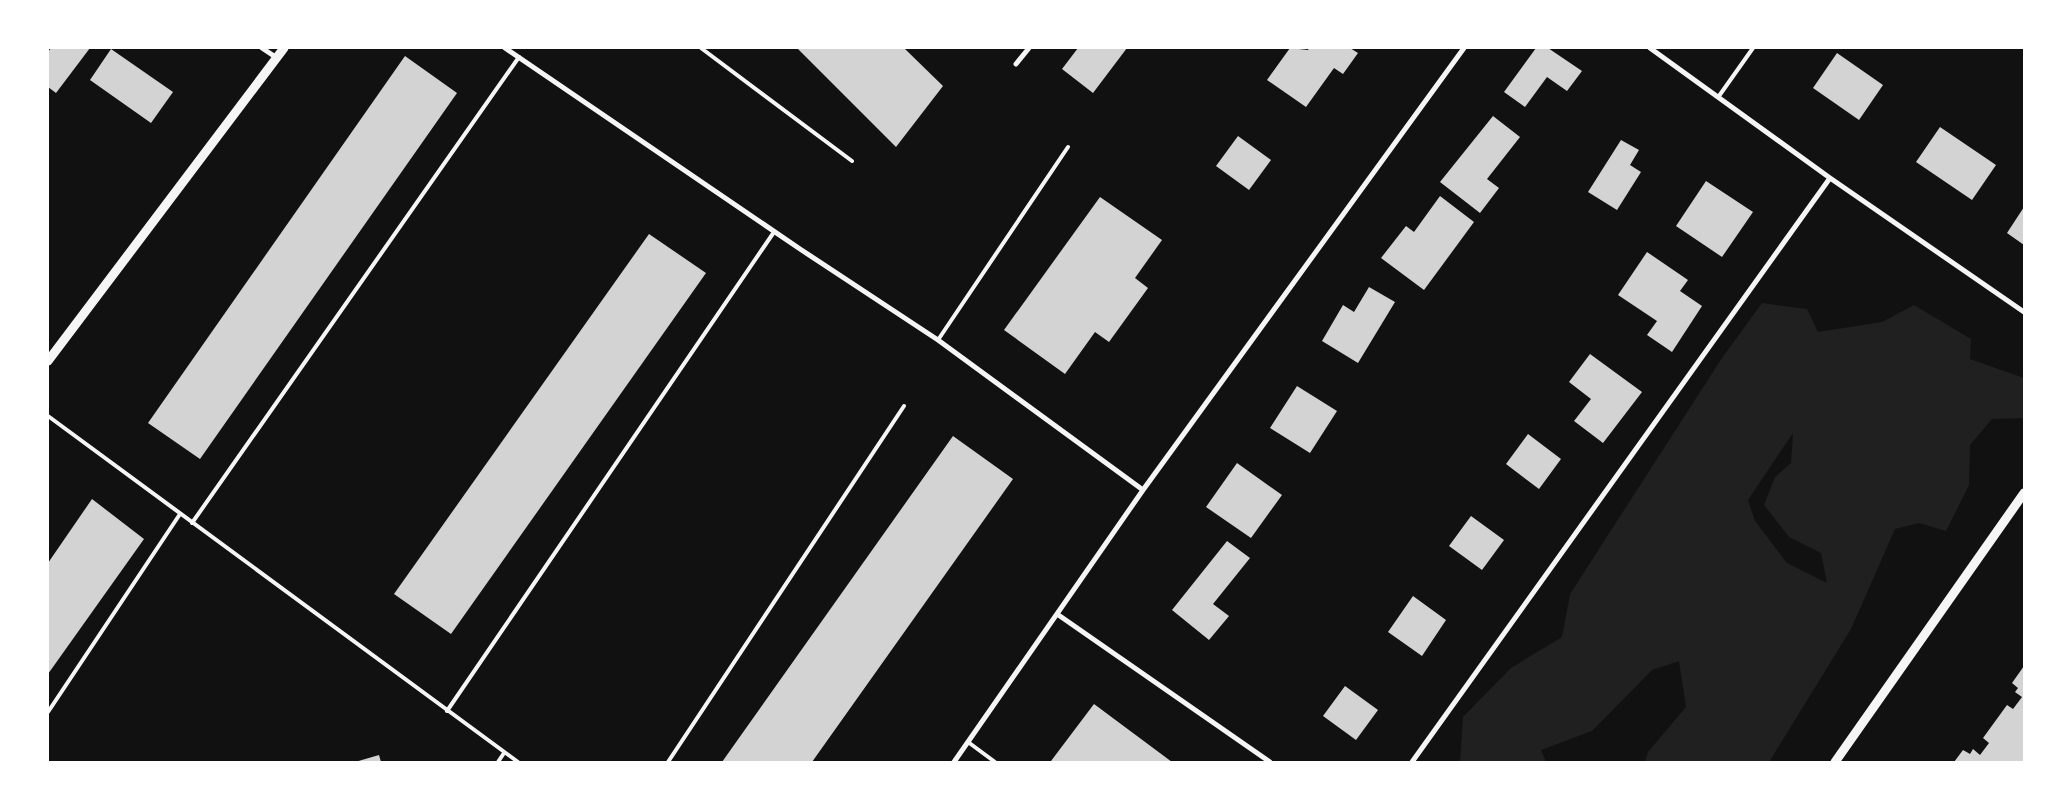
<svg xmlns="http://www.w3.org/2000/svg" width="2072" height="810" font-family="'Fira Sans Condensed',sans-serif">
<rect width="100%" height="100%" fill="#111"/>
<path fill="#202020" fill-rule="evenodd" d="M1762 303 1807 309 1818 332 1882 322 1914 305 1971 339 1970 359 2024 378V418L1992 419 1970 445 1969 485 1946 531 1919 523 1895 529 1851 629 1769 762H1645L1648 752 1686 707 1679 661 1652 670 1592 731 1541 750 1546 762H1460L1463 717 1511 668 1562 637 1570 594 1722 358ZM1793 433 1791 463 1775 477 1764 505 1789 537 1821 553 1827 583 1787 563 1755 521 1748 500Z"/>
<path fill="#d3d3d3" d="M51 48H90L56 93 48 87V52Z
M797 48H904L943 86 896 147Z
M1078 48H1127L1093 93 1062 69Z
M1290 48 1308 50 1309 48H1350L1358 53 1343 74 1334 68 1306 107 1267 80Z
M1536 48H1548L1582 71 1567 91 1547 77 1525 107 1504 92Z
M111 49 173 92 151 123 90 80Z
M1837 53 1883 85 1859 120 1813 88Z
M405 56 457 93 200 459 148 423Z
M1493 116 1520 137 1487 179 1499 188 1480 213 1440 182Z
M1940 127 1996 165 1972 200 1916 162Z
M1238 136 1271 160 1249 190 1216 166Z
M1621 140 1639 150 1630 165 1641 172 1617 210 1588 192Z
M1706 181 1753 212 1722 257 1676 226Z
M1440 196 1474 222 1424 290 1381 258 1406 226 1414 232Z
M1100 197 1162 240 1135 278 1148 288 1109 342 1095 332 1065 374 1004 330Z
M2024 207V245L2007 233Z
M649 234 706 273 451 634 394 594Z
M1647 252 1688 280 1680 291 1702 306 1672 352 1647 335 1657 321 1618 295Z
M1369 287 1395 302 1358 363 1322 341 1343 305 1354 312Z
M1590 354 1642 392 1603 443 1574 421 1591 399 1569 382Z
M1297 386 1337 411 1310 453 1270 428Z
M1528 434 1561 459 1539 489 1506 464Z
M953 436 1013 479 812 762H722Z
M1237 463 1282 495 1251 538 1206 507Z
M92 499 144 539 48 674V563Z
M1471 516 1504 540 1482 570 1449 546Z
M1227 541 1250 558 1213 604 1229 616 1209 640 1172 610Z
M1413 596 1446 620 1422 656 1388 632Z
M2024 666V762H1954L1963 750 1970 754 1973 749 1980 755 1989 743 1983 738 2007 705 2013 709 2022 697 2015 692 2018 688 2012 683Z
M1345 686 1378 710 1356 740 1323 716Z
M1094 704 1172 762 1051 761Z
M379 755 381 762H355Z"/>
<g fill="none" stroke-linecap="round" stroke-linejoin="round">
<path stroke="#f5f5f5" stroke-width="4" d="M701 48 852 161
M1719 96 1753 48
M938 340 1068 147
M48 416 518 762
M192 523 519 57
M447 711 774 232
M48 712 180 514
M968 742 995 762
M498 762 504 753
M668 762 904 406"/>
<path stroke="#f5f5f5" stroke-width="5" d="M262 48 277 58
M505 48 800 249 938 340 1143 490
M1650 48 1830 178 2024 312
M1016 64 1029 48
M1057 614 1270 762
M954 762 1143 490 1464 48
M1412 762 1830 178"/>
<path stroke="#f5f5f5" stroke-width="9" d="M48 361 284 48
M1835 762 2024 493"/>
</g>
<rect width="2072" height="810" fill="none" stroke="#ffffff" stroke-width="98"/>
</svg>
